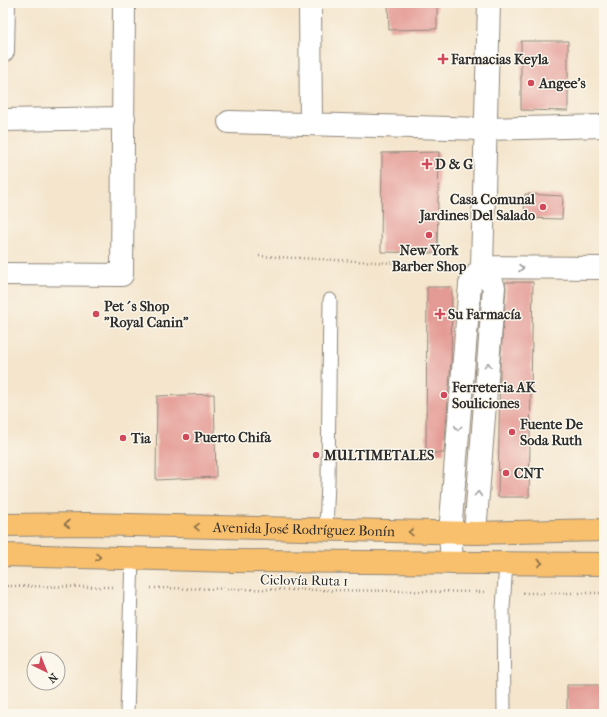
<svg xmlns="http://www.w3.org/2000/svg" width="607" height="717" font-family="'IM FELL French Canon',serif">
<rect width="100%" height="100%" fill="#fbf7ec"/>
<filter id="ink" filterUnits="userSpaceOnUse"><feTurbulence type="fractalNoise" baseFrequency=".025" numOctaves="2"/><feDisplacementMap in="SourceGraphic" scale="8" xChannelSelector="R" yChannelSelector="G"/><feConvolveMatrix kernelMatrix="1 2 1 2 8 2 1 2 1" color-interpolation-filters="sRGB"/></filter>
<filter id="wash" filterUnits="userSpaceOnUse"><feTurbulence type="fractalNoise" baseFrequency=".012" numOctaves="4" result="noise"/><feDisplacementMap in="SourceGraphic" scale="16" xChannelSelector="R" yChannelSelector="G"/><feGaussianBlur stdDeviation="0.9" result="paint"/><feColorMatrix in="noise" values="0 0 0 0 0 0 0 0 0 0 0 0 0 0 0 0 0 1.4 0 .05"/><feComposite in="paint" operator="in"/></filter>
<g filter="url(#wash)">
<rect width="100%" height="100%" fill="#f4e5cc"/>
<g id="blocks">
<path fill="#e49b95" d="M388 3H437V29L389 30Z
M521 41H568V111L521 110Z
M439 152 437 253 381 252 382 153Z
M525 194 563 196 562 219 524 218Z
M505 282H533L529 497H498L500 366 506 288Z
M427 287H452L451 360 444 453H426Z
M214 394 216 477 156 480 157 396Z
M567 685H604V714H567Z"/>
</g>
</g>
<g filter="url(#ink)">
<use href="#blocks" fill-opacity="0" stroke="#90887c" stroke-width="1"/>
<g fill="none" stroke-linecap="round" stroke-linejoin="round">
<defs>
<path id="service" d="M326 530 328 481 330 300
M127 714 132 558
M504 714 503 608 506 563"/>
<path id="minor" d="M310 3 311 123
M3 51 4 3
M3 120 124 118
M229 122 485 129 604 126
M482 267 604 268
M3 274 122 275 124 3
M475 533 494 287 482 267
M452 563 450 533 470 284 482 267 489 3"/>
<g id="primary">
<path id="s1" d="M3 525 88 524 475 533 604 530"/>
<path d="M3 555 234 561 604 564"/>
</g>
</defs>
<use href="#service" stroke="#90887c" stroke-width="15"/>
<use href="#minor" stroke="#90887c" stroke-width="24"/>
<use href="#primary" stroke="#90887c" stroke-width="24"/>
<path stroke="#90887c" stroke-width="2.5" stroke-dasharray="1 3" stroke-linecap="butt" d="M259 256 453 266
M3 586 112 587
M151 588 486 592
M523 593H604"/>
<use href="#service" stroke="#fff" stroke-width="13"/>
<use href="#minor" stroke="#fff" stroke-width="22"/>
<use href="#primary" stroke="#f8bf6c" stroke-width="22"/>
</g>
<defs><path id="oneway-chevron" d="M-2-3.5L2.5 0L-2 3.5" fill="none" stroke-width="1.6" stroke-linecap="round" stroke-linejoin="round"/></defs>
<g stroke="#a0a0a0">
<use href="#oneway-chevron" transform="translate(521 268)"/>
<use href="#oneway-chevron" transform="translate(488 365) rotate(-86)"/>
<use href="#oneway-chevron" transform="translate(458 428) rotate(95)"/>
<use href="#oneway-chevron" transform="translate(478 494) rotate(-86)"/>
</g>
<g stroke="#876e48">
<use href="#oneway-chevron" transform="translate(67 524) rotate(179)"/>
<use href="#oneway-chevron" transform="translate(197 527) rotate(-179)"/>
<use href="#oneway-chevron" transform="translate(411 532) rotate(-179)"/>
<use href="#oneway-chevron" transform="translate(98 557) rotate(1)"/>
<use href="#oneway-chevron" transform="translate(540 563) rotate(1)"/>
</g>
</g>
<g fill="#d1495b" stroke="#fbf7ec" stroke-width="1.5">
<path d="M441 53h4v4h4v4h-4v4h-4v-4h-4v-4h4z"/>
<circle cx="531" cy="83" r="4"/>
<path d="M425 158h4v4h4v4h-4v4h-4v-4h-4v-4h4z"/>
<circle cx="543" cy="207" r="4"/>
<circle cx="429" cy="235" r="4"/>
<circle cx="96" cy="314" r="4"/>
<path d="M438 308h4v4h4v4h-4v4h-4v-4h-4v-4h4z"/>
<circle cx="444" cy="395" r="4"/>
<circle cx="512" cy="432" r="4"/>
<circle cx="186" cy="437" r="4"/>
<circle cx="123" cy="438" r="4"/>
<circle cx="316" cy="455" r="4"/>
<circle cx="506" cy="473" r="4"/>
</g>
<g text-anchor="middle" stroke-width="3" stroke-linejoin="round" paint-order="stroke">
<g font-size="14" font-weight="bold" fill="#2b2b2b" stroke="#fbf7ec" text-anchor="start">
<text x="451" y="64">Farmacias Keyla</text>
<text x="539" y="88">Angee's</text>
<text x="435" y="169">D &amp; G</text>
<text x="535" y="204" text-anchor="end">Casa Comunal<tspan x="535" dy="16">Jardines Del Salado</tspan></text>
<text x="429" y="255" text-anchor="middle">New York<tspan x="429" dy="16">Barber Shop</tspan></text>
<text x="104" y="311">Pet´s Shop<tspan x="104" dy="16">"Royal Canin"</tspan></text>
<text x="448" y="319">Su Farmacía</text>
<text x="452" y="392">Ferreteria AK<tspan x="452" dy="16">Souliciones</tspan></text>
<text x="520" y="429">Fuente De<tspan x="520" dy="16">Soda Ruth</tspan></text>
<text x="194" y="442">Puerto Chifa</text>
<text x="131" y="443">Tia</text>
<text x="324" y="460">MULTIMETALES</text>
<text x="514" y="478">CNT</text>
</g>
<g font-size="14" fill="#2b2b2b" stroke="#fbf7ec">
<text dy="5" stroke="none"><textPath href="#s1" startOffset="301">Avenida José Rodríguez Bonín</textPath></text>
<text transform="translate(304 580) rotate(1)" y="5">Ciclovía Ruta 1</text>
</g>
</g>
<rect width="607" height="717" fill="none" stroke="#fbf7ec" stroke-width="16"/>
<g transform="translate(46 671) rotate(137)"><circle r="19" fill="#fbf7ec" stroke="#a8a59f"/>
<path d="M0-3L7 15L0 10L-7 15Z" fill="#d1495b"/>
<text y="-6" font-size="11" font-weight="bold" text-anchor="middle" fill="#2b2b2b">N</text>
</g>
</svg>
